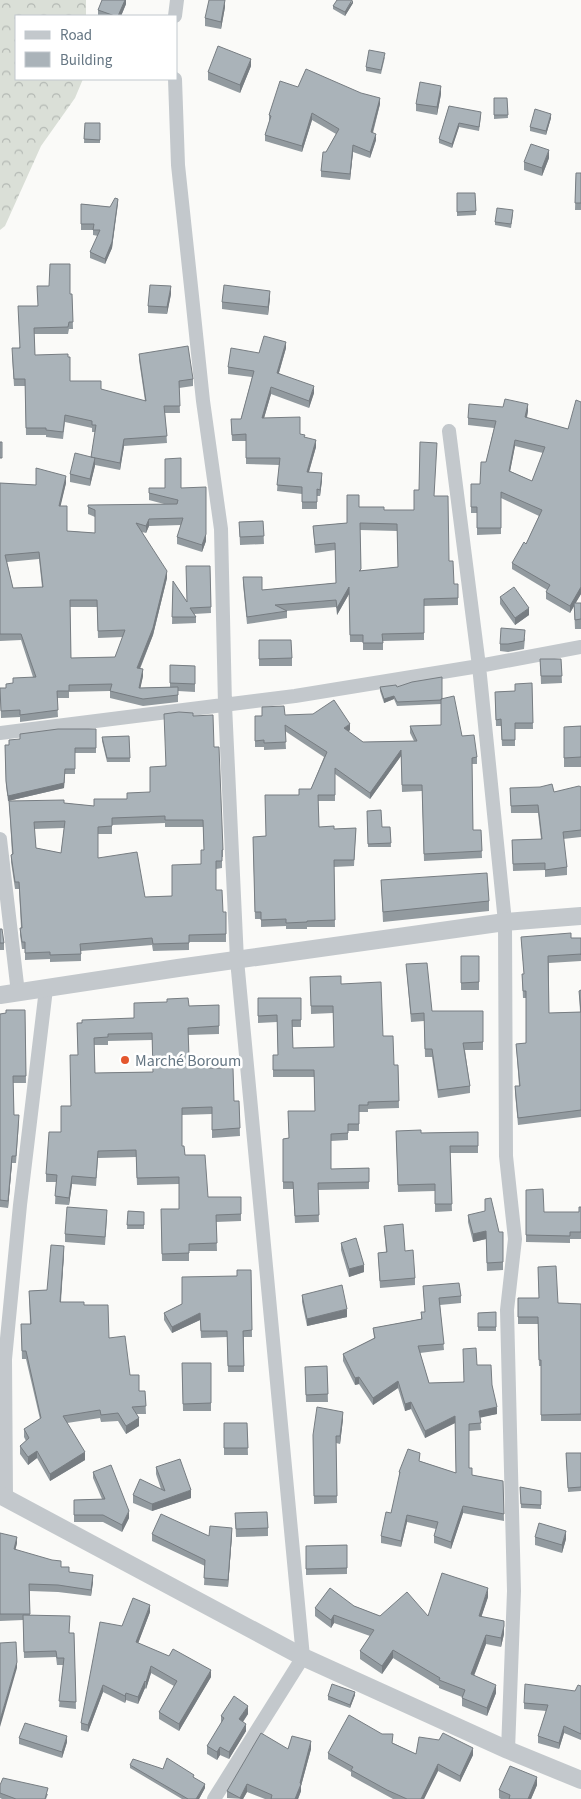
<svg xmlns="http://www.w3.org/2000/svg" width="581" height="1799" font-family="'Source Sans 3',sans-serif">
<defs>
<pattern id="forest-crowns" width="20" height="18" patternUnits="userSpaceOnUse" patternTransform="scale(1.25)"><rect width="20" height="18" fill="#dadfd7"/><path d="M2 6a3 3 0 1 1 6 0M12 15a3 3 0 1 1 6 0" fill="none" stroke="#b4b9b4"/></pattern>
</defs>
<rect width="100%" height="100%" fill="#fafaf8"/>
<path fill="url(#forest-crowns)" d="M0 0H86V16H16V79H83L75 98 41 146 5 226 0 230Z"/>
<g fill="none" stroke-linecap="round" stroke-linejoin="round">
<path stroke="#c3c8cc" stroke-width="14" d="M175 16 177 0
M175 79 178 165 192 296 203 401 221 529 225 705 237 960 303 1657 214 1799
M449 431 479 666 505 922 506 1156 515 1239 507 1310 514 1591 508 1750
M0 733 295 696 479 666 581 647
M0 839 18 993
M6 1497 5 1359 20 1205 46 989"/>
<path stroke="#c3c8cc" stroke-width="18" d="M0 995 178 968 505 922 581 916
M0 1495 303 1657 508 1750 581 1780"/>
</g>
<path fill="#929a9f" fill-rule="evenodd" d="M126 0V4L121 16H98V10Z
M353 3 345 16 333 9V6Z
M225 7 221 29 205 26V18Z
M385 57 381 74 366 71V67Z
M251 66 240 93 208 80V72Z
M298 87 380 104 373 133 376 140 370 158 353 152 350 180 321 177V171L326 152 336 134 312 120 302 152 265 141V135L269 122V115Z
M441 94 437 115 416 111V104Z
M494 98H507L508 118 494 119Z
M449 106 481 116 479 131 459 127 452 148 439 143V139Z
M551 118 546 135 530 131V127Z
M85 123H100V143H84Z
M549 158 542 176 524 170V162Z
M576 173H581V210H575Z
M457 193H475L476 215 457 216Z
M81 204 110 207 118 204 112 248 105 264 90 258V252L98 236 93 235V230H81Z
M513 214 511 228 495 225V222Z
M70 294H72L73 329H69L68 334H34L35 355 70 381 145 401 139 360V354L193 379V386L179 388 180 413H165L167 443 124 446 120 470 95 465 90 486 70 482V474L91 457 95 432H92V428L65 422 63 439 46 437V435H26L25 386H14L12 355 19 348 37 306Z
M171 294 167 314 148 313V306Z
M270 298 268 315 222 309V302Z
M286 348 279 373 314 393 309 408 271 394 264 418 300 434 316 447 309 472 322 480 320 496H317V509H302V494L277 491 279 465 246 464V441H232L231 419H241L252 377 228 374V367L259 353Z
M581 402V594L575 603H581V629H575L574 606 570 613 546 599V592L547 590 512 569V563L526 544 539 516 501 498V534L477 535V513H471V484H480L486 462 494 428 468 425V418L503 407 528 411 527 418 568 429ZM515 446 543 453 532 481 510 471Z
M0 483 36 485 66 483 60 506 67 531 95 533V517L88 514V507L164 504 149 500V493L181 488 206 541 202 552 177 544V537L181 525 149 526 146 533 142 532 167 578 153 635 140 669 143 676 140 688 170 687V665L195 666V692L178 691V702L143 706 110 698V691L69 692V698H57L58 717 20 722V717L1 718 0 688H6L13 683 33 677 21 640 0 641ZM39 559 42 587 13 588 7 562ZM70 607H97L98 638 123 637 115 657 71 658Z
M435 496 449 561 454 584H458V605L424 606V640L383 641V650H363V642H350L349 594 337 615 336 607 286 611H287V618L247 624 243 584V577L262 590 336 583 335 550 315 553 313 526 347 523 359 507 384 510H414ZM360 530 397 531 398 567 361 571Z
M263 521 264 544 240 545 239 522Z
M210 566 211 613 194 614 196 617V623L172 624 173 581 187 602Z
M500 597 529 615 515 625 500 604Z
M525 638 524 649 508 652 500 651V644Z
M259 640 292 658V666H259Z
M540 659H561L562 683 541 684Z
M532 683 533 729H515V746H502L501 726H496L495 692 515 691Z
M380 687H397L442 699 462 736 477 757V764H472L473 830H481L482 858 424 861 422 791 402 792 401 756 370 799 335 774V801H318L319 827 334 829 356 828 354 866 334 867 335 927H307V929H286V926L261 927V919H255L253 837 266 836 299 795 311 789 324 757 285 731 286 749 264 750V747H255V716L285 715 350 730 348 732 363 742 414 741 410 733V726L441 725V704L397 706 394 699 384 703 380 691Z
M193 716 214 747 223 850V857H222V868L216 869V890L223 912H226V942H189V950L153 951 152 945 81 951V961L50 962V959L25 960V949H22L20 935V928H21L19 889H15L11 862V855L12 854 9 801 64 803 94 806 127 799 150 792 165 766ZM165 823V827H203L204 850 201 864 172 896 145 897 98 858V834H112V825ZM64 828 61 853 36 848 34 829Z
M581 726V767H564V727Z
M96 729V753H75V774H65L64 788 8 801 6 786 5 745H9L20 739Z
M129 736 130 762H107L102 741V737Z
M581 787V837L563 839 567 867V875L545 877V870L513 871 512 840 541 839 538 813H511L510 788 554 792Z
M367 811 382 827H390L391 847H368Z
M381 880 489 901V911L383 922Z
M0 929 4 943V950H0Z
M521 937 571 938H581V963V961L549 963V1013L580 1012 579 991 581 990V1117L518 1125 515 1093V1086H519L516 1044 526 1043V998H523L522 974H524Z
M461 956H479V990H461Z
M406 964 432 1011H483V1050H465L470 1086V1093L438 1098 432 1057H425L424 1021 411 1022Z
M310 977 341 984 383 1036 394 1065H398L399 1108 368 1109V1112H359V1131H348V1140L331 1141V1169L369 1168V1189L318 1190 319 1222 295 1223 293 1189H283V1139L289 1138 315 1111 314 1077H273V1055H278L277 1022 258 1023V998H301V1027H292L293 1048 334 1047 333 1013 311 1014Z
M219 1005V1034L188 1035 189 1057 208 1068 234 1101H239L240 1136 212 1138V1114L182 1115V1146L185 1155 208 1197H241V1221L216 1222 217 1251H189V1261H162L161 1209H179V1184L137 1185 136 1157 98 1158 96 1186 72 1184 69 1205 55 1204 56 1182H46V1174L71 1106 78 1055 77 1023 134 1018 189 1006ZM152 1040 153 1072 95 1073 94 1045H108V1041Z
M25 1010 26 1083H13L14 1115 19 1122 16 1163H12L8 1208 0 1207V1014L6 1013Z
M396 1131 421 1133 478 1132V1153H450L452 1211 435 1212V1191L398 1192Z
M526 1190 544 1212H579L581 1207V1239H570V1243L526 1242Z
M128 1211 144 1212V1229H127Z
M468 1215 499 1232H503V1270L487 1271 486 1239 473 1242 468 1222Z
M107 1218 105 1245 65 1242V1234Z
M384 1226 405 1251 415 1278V1285L380 1288 378 1253 386 1252Z
M341 1243 364 1272 349 1277 341 1250Z
M64 1254 61 1302 84 1305 109 1338 139 1391H145L146 1414H137L139 1426 126 1434 118 1421 101 1422 100 1418 67 1423 85 1460 50 1481 37 1458 28 1465 20 1454V1446L26 1441 24 1437V1429L40 1419 26 1359H22L21 1324H30L29 1291 47 1290Z
M538 1267 558 1303 581 1304V1421H541V1366H539L538 1324H518V1298H539Z
M251 1270 252 1337H244V1372H228L227 1337 201 1338 200 1320 172 1333 164 1320V1313L237 1276Z
M423 1286 461 1296V1303L440 1305 444 1350 420 1353 429 1383 463 1382 477 1365 492 1385 497 1414 480 1417 481 1430 469 1431V1468L472 1475 503 1481 504 1521 463 1513 451 1549 434 1543V1536L436 1529 407 1522 401 1547 381 1543V1536L391 1513 399 1479V1472L420 1461 456 1473 455 1423 425 1438 411 1409 405 1411 398 1388 373 1405 359 1384 355 1385 343 1361V1354L374 1338 373 1328 421 1319V1312H425Z
M302 1295 347 1317 307 1326 302 1302Z
M496 1312V1331H478V1313Z
M182 1363H211V1411H183Z
M327 1366 328 1402H306L305 1367Z
M343 1419 340 1444 336 1443 337 1503 314 1504 313 1435Z
M224 1423H247L248 1455H224Z
M566 1453H581V1491L568 1492Z
M156 1467 191 1498 152 1511 133 1503V1495L161 1489 156 1474Z
M93 1472 129 1518 122 1532 103 1522H74V1500L102 1499 93 1478Z
M520 1487 541 1491V1509L521 1508Z
M235 1513 268 1528V1536L236 1537Z
M0 1533 17 1543 15 1550 61 1567 69 1572 93 1582 91 1596 58 1592 30 1591V1615L70 1633H74L76 1709 59 1707 63 1665H57L56 1657 24 1658 23 1620 0 1621Z
M152 1534 209 1536 232 1535 228 1587 204 1585 205 1566 152 1541Z
M535 1537 566 1539 562 1553 535 1545Z
M347 1545V1574L306 1575V1546Z
M488 1597 481 1617 504 1621V1634L501 1647 486 1644 474 1676 496 1693 487 1716 462 1706V1697L439 1688V1686L393 1658 382 1674 360 1659V1651L370 1636 334 1623 331 1628 315 1616V1608L354 1606 380 1616H428Z
M150 1612 138 1643 211 1677 179 1731 159 1719V1712L174 1686 151 1673 146 1689 145 1688 138 1704 126 1700 125 1703 103 1692 88 1732 81 1730V1723L122 1626Z
M581 1686V1740L564 1733 559 1749 538 1743V1736L546 1711 524 1709V1703L575 1691Z
M355 1695 350 1708 328 1700V1696Z
M248 1714 243 1722 246 1731 229 1759 220 1755 217 1760 207 1754V1746L221 1724V1716Z
M19 1738 67 1742 62 1758 19 1744Z
M393 1743 416 1754 473 1755 460 1782 438 1771 424 1799H393L351 1776V1772L328 1759V1753Z
M288 1749H311L301 1786V1791L298 1799H265L247 1792 243 1799 227 1798V1791Z
M130 1765 163 1769 194 1778 205 1788 199 1799H182L130 1768Z
M0 1785 48 1794 46 1799H2L0 1798Z
M537 1785 531 1799H501L499 1798V1790Z"/>
<path fill="#777d82" d="M125 0H126V4L121 16H118Z
M225 0V7L221 29V22Z
M353 0V3L345 16V12Z
M251 59V66L240 93V85Z
M441 86V94L437 115V107Z
M380 98V104L371 138V132Z
M312 113V120L302 152V146Z
M551 114V118L546 135V131Z
M459 123V127L452 148V144Z
M376 134V140L370 158V152Z
M353 145V152L350 180V174Z
M549 150V158L542 176V168Z
M118 199 112 248 105 264V259Z
M171 286V294L167 314V307Z
M270 291V298L268 315V307Z
M286 342V348L277 379V373Z
M314 386V393L309 408V401Z
M271 387V394L262 425V418Z
M528 404V411L525 424V417Z
M124 439V446L120 470V463Z
M316 440V447L307 478V472Z
M515 440V446L509 477V471Z
M95 458V466L90 486V479Z
M322 473V480L320 496V490Z
M66 476V483L59 513V506Z
M149 519V526L146 533V526Z
M206 534V541L202 552V545Z
M167 571V578L153 635 137 675V668Z
M349 587V594L337 615V608Z
M581 587V594L570 613V606Z
M529 608V615L515 625V618Z
M143 669V676L139 695V688Z
M394 696V699L384 703V699Z
M350 724V730L344 735V728Z
M401 750V756L370 799V793Z
M65 769 64 788 8 801V796Z
M12 1156V1163L8 1208V1201Z
M72 1176V1184L69 1205V1198Z
M486 1231V1239L473 1242V1234Z
M64 1246V1254L60 1309V1302Z
M364 1265V1272L349 1277V1269Z
M347 1309V1317L307 1326V1319Z
M200 1313V1320L172 1333V1327Z
M359 1377V1384L355 1385V1378Z
M398 1381V1388L373 1405V1398Z
M411 1402V1409L405 1411V1404Z
M497 1407V1414L479 1418V1411Z
M343 1412V1419L340 1444V1436Z
M455 1416V1423L425 1438V1431Z
M139 1418V1426L126 1434V1426Z
M37 1451V1458L28 1465V1457Z
M85 1452V1460L50 1481V1474Z
M191 1490V1498L152 1511V1504Z
M463 1506V1513L451 1549V1542Z
M129 1511V1518L122 1532V1525Z
M407 1515V1522L401 1547V1541Z
M232 1528V1535L228 1587V1580Z
M566 1531V1539L562 1553V1545Z
M17 1537V1543L14 1556V1549Z
M93 1575V1582L91 1596V1590Z
M488 1588V1597L479 1624V1616Z
M150 1605V1612L136 1649V1642Z
M334 1615V1623L331 1628V1620Z
M504 1626V1634L501 1647V1638Z
M486 1635V1644L471 1683V1674Z
M393 1650V1658L382 1674V1666Z
M17 1662V1668L0 1727V1720Z
M151 1666V1673L146 1689V1682Z
M211 1670V1677L179 1731V1724Z
M145 1681V1688L138 1704V1697Z
M103 1685V1692L88 1732V1725Z
M496 1685V1693L487 1716V1708Z
M355 1692V1695L350 1708V1705Z
M126 1693V1700L125 1703V1696Z
M248 1706V1714L239 1727V1719Z
M246 1724V1731L229 1759V1752Z
M564 1726V1733L559 1749V1743Z
M67 1736V1742L62 1758V1752Z
M311 1741V1749L301 1786V1791L298 1799H295L300 1783Z
M220 1747V1755L217 1760V1752Z
M473 1748V1755L460 1782V1776Z
M438 1764V1771L424 1799H421Z
M537 1777V1785L531 1799H528Z
M205 1784V1788L199 1799H196Z
M247 1784V1792L243 1799H240Z"/>
<path fill="#aab3b9" stroke="#777d82" fill-rule="evenodd" d="M102 0H125L118 16H115L98 10Z
M209 0H225L221 22 205 18Z
M337 0H352L345 12 333 6Z
M218 46 251 59 240 85 208 72Z
M369 50 385 53 381 70 366 67Z
M306 69 361 93 380 98 371 132 376 134 370 152 353 145 350 174 321 171 323 152H326L339 129 312 113 302 146 265 135 271 116 269 115 280 81 298 87Z
M420 82 441 86 437 107 416 104Z
M494 98H507L508 115H494Z
M449 106 481 112 479 127 459 123 452 144 439 139Z
M535 109 551 114 546 131 530 127Z
M85 123H100V140L84 139Z
M531 144 549 150 542 168 524 162Z
M576 173H581V203H575Z
M457 193H475L476 211 457 212Z
M115 198 118 199 112 242 105 259 90 252 100 230H93L94 224H81V204L110 207Z
M497 208 513 210 511 224 495 222Z
M50 264H70V294H72L73 322H69L68 327 34 328 35 355 68 354V357H70V381H101V389L146 401 139 354 188 346 193 379 179 381 180 406H164L167 436 124 439 120 463 91 457 96 425H92V421L65 415 63 432 46 430V428H26L25 379H14L12 348H20L18 306H38L37 286H49Z
M150 285 171 286 167 307 148 306Z
M224 285 270 291 268 307 222 302Z
M264 336 286 342 277 373 314 386 309 401 271 387 262 418 300 417V434L305 435 304 437 316 440 307 472 322 473 320 490 317 489V502H302V487L277 485 280 458H246V434L232 435 231 419H241L254 371 228 367 231 348 259 353Z
M505 399 528 404 525 417 568 429 576 400 581 402V587L570 606 546 592 550 585 512 563 524 542 526 544 542 510 501 492V528H477V507H471V484H480L481 462H486L496 421 468 418 469 404 503 407ZM515 440 545 447 532 481 509 471Z
M0 442H2V458H0Z
M420 442 437 443 434 496H448L449 561H453L454 584H458V598L424 599V633L382 634 383 643H363V635H350L349 587 337 608 336 600 275 605 287 611 247 617 243 577H262V590L336 583 335 543 315 545 313 526 347 523V495H359V507H384V510H414V490H419ZM360 523 397 524 398 567 359 571 361 569Z
M75 453 95 458 90 479 70 474Z
M181 458V488L206 487V534L202 545 177 537 183 518 149 519 146 526 136 523 167 571 153 628 137 668 143 669 139 688 178 687V695L143 699 110 691 112 684 69 685V691H57L58 710 20 715V710L1 711 0 688H6V684L13 683V678L36 677 21 634H0V483L36 485V468L66 476 59 506H67V531L95 533V510L88 507V505L177 504 178 500 149 493V488H165V459ZM39 552 43 587 13 588 5 555ZM70 600H97L98 631 125 630 115 657 71 658Z
M263 521 264 536 240 537 239 522Z
M186 566H210L211 607 190 608 196 617H172L173 581 187 602Z
M514 587 529 608 515 618 500 597Z
M574 603H581V619L575 620Z
M501 628 525 630 524 641 508 644H500Z
M259 640H291L292 658 259 659Z
M540 659H561L562 676H541Z
M170 665 195 666V684L170 683Z
M442 677V699H441V700L397 702 394 696 384 699 380 687 396 685 397 687 412 682Z
M532 683 533 723H515V740H502L501 719 496 720 495 692 515 691V684Z
M454 696 462 736 474 735 477 757 472 758 473 830H481L482 851 424 854 422 785H402L401 750 370 793 335 768V795H318L319 827 334 826V829L356 828 354 860H334L335 920 307 921V922L286 923V919L261 920V912H255L253 837 266 836 265 795H299V789H311L327 752 285 725 286 742 264 743V740L255 741V716H262V707L284 706 285 715 313 714 334 700 350 724 344 728 363 742 417 741 410 726 441 725V699Z
M179 712 193 713V716L213 715 214 747H219L223 850H222V861H216V890H222L223 912H226V934L189 935V943L153 944 152 938 80 944 81 954 50 955V952L25 953V942H22L20 928H22L19 882H15L11 855 13 854 9 801 64 800V803L94 806V799H127V793L150 792V767L166 766 164 714ZM165 816V820H203L204 850H201V864L172 865V896L145 897 137 852 98 858V827L112 826V818ZM65 821 61 853 36 848 34 822Z
M581 726V757L564 758V727Z
M58 729H96V748H75V769H65L64 783 8 796 6 781 5 745H9V740L20 739V734Z
M129 736 130 758H107L102 737Z
M552 784 554 792 579 786 581 787V830L563 832 567 867 545 870V863L513 864 512 840 542 839 538 805 511 806 510 788 540 787Z
M381 810 382 827H390L391 843 368 844 367 811Z
M487 873 489 901 383 912 381 880Z
M0 929H2L4 943H0Z
M571 933V938H581V955V954L548 956 549 1013 581 1012 579 991 581 990V1110L518 1118 515 1086H520L516 1044 526 1043V991H523L522 974H524L521 937Z
M461 956H479V982L461 983Z
M427 963 432 1011H483V1042L463 1043 470 1086 438 1090 432 1049H425L424 1013 411 1014 406 964Z
M341 976V984L381 982 383 1036H393L394 1065H398L399 1101 368 1102V1105H359V1124H348V1133L331 1134V1169L369 1168V1182L318 1183 319 1215 295 1216 293 1182H283V1139L289 1138 288 1111H315L314 1070H273V1055H278L277 1015 258 1016V998H301V1020H292L293 1048 334 1047 333 1006H311L310 977Z
M188 998 189 1006 219 1005V1026L188 1028 189 1057H208V1068H233L234 1101H239L240 1128 212 1130V1107L182 1108V1146H184L185 1155H205L208 1197H241V1214L216 1215 217 1243 189 1244V1253L162 1254 161 1209H179V1177L137 1178 136 1150 98 1151 96 1178 72 1176 69 1198 55 1196 57 1175 46 1174 49 1132H61V1106H71L70 1055H78L77 1023H82V1020L134 1018V1003L167 1002V999ZM152 1033 153 1072 95 1073 94 1038 108 1037V1034Z
M6 1010H25L26 1076H13L14 1115H19L16 1156H12L8 1201 0 1200V1014L6 1013Z
M421 1130V1133L478 1132V1146H450L452 1204H435V1184L398 1185 396 1131Z
M543 1189 544 1212H579V1207H581V1232H570V1236L526 1235V1190Z
M491 1198 499 1232H503V1262L487 1263 486 1231 473 1234 468 1215 485 1211V1199Z
M67 1207 107 1210 105 1237 65 1234Z
M128 1211 144 1212V1225H127Z
M403 1224 405 1251 413 1250 415 1278 380 1281 378 1253 387 1252 384 1226Z
M356 1238 364 1265 349 1269 341 1243Z
M51 1245 64 1246 60 1302H84V1305H108L109 1338 125 1336 130 1375H139V1391H145L146 1406 132 1407 139 1418 126 1426 118 1413 101 1415 100 1410 63 1416 85 1452 50 1474 37 1451 28 1457 20 1446 29 1438 24 1429 41 1418 26 1351H22L21 1324H31L29 1291 47 1290Z
M556 1266 558 1303 581 1304V1414L541 1415V1360H539L538 1317H518V1298H539L538 1267Z
M237 1270H251L252 1330 243 1331 244 1366H228L227 1331H201L200 1313 172 1327 164 1313 182 1304V1277L237 1276Z
M459 1283 461 1296 439 1298 444 1344 418 1346 429 1383 464 1382 463 1349 476 1348 477 1365H491L492 1385 497 1407 479 1411 481 1423 469 1424V1468H472V1475L503 1481 504 1514 463 1506 451 1542 434 1536 438 1522 407 1515 401 1541 381 1536 386 1512 391 1513 400 1472H399L408 1449 420 1453 419 1461 456 1473 455 1416 425 1431 411 1402 405 1404 398 1381 373 1398 359 1377 355 1378 343 1354 375 1338 373 1328 422 1319 421 1312H425L423 1286Z
M342 1285 347 1309 307 1319 302 1295Z
M496 1312V1327H478V1313Z
M182 1363H211V1403L183 1404Z
M327 1366 328 1394 306 1395 305 1367Z
M317 1407 343 1412 340 1436H336L337 1496H314L313 1435Z
M224 1423H247L248 1448H224Z
M566 1453H581V1487L568 1488Z
M180 1459 191 1490 152 1504 133 1495 140 1479 165 1491 156 1467Z
M111 1465 129 1511 122 1525 103 1515H74V1500L105 1499 93 1472Z
M520 1487 541 1491V1505L521 1504Z
M267 1512 268 1528 236 1529 235 1513Z
M161 1514 209 1536 210 1526 232 1528 228 1580 204 1578 205 1560 152 1534Z
M539 1523 566 1531 562 1545 535 1537Z
M0 1533 17 1537 14 1549 52 1560 61 1561V1567H69V1572L93 1575 91 1590 58 1585 29 1584 30 1614H0Z
M347 1545V1568L306 1569V1546Z
M442 1573 488 1588 479 1616 504 1621V1626L501 1638 486 1635 471 1674 496 1685 487 1708 462 1698 465 1690 439 1680 440 1678 393 1650 382 1666 360 1651 374 1630 334 1615 331 1620 315 1608 330 1588 354 1606 380 1616 407 1592 428 1616Z
M133 1598 150 1605 136 1642 169 1656 173 1649 211 1670 179 1724 159 1712 177 1681 151 1666 146 1682 145 1681 138 1697 126 1693 125 1696 103 1685 88 1725 81 1723 100 1622 122 1626Z
M23 1615 70 1616 69 1633H74L76 1702 59 1701 64 1658H57L56 1651 24 1652Z
M16 1642 17 1662 0 1720V1643Z
M332 1684 355 1692 350 1705 328 1696Z
M525 1684 575 1691 578 1685 581 1686V1734L564 1726 559 1743 538 1736 548 1705 524 1703Z
M234 1696 248 1706 239 1719 246 1724 229 1752 220 1747 217 1752 207 1746 224 1718 221 1716Z
M349 1715 382 1734H393L392 1743 416 1754 419 1737 439 1740 443 1733 473 1748 460 1776 438 1764 421 1799H407L387 1790 351 1770 353 1767 328 1753Z
M25 1723 67 1736 62 1752 19 1738Z
M261 1733 288 1749 292 1736 311 1741 300 1783 301 1784 295 1799H271L272 1795 247 1784 240 1798 227 1791Z
M167 1758 194 1775 193 1777 205 1784 196 1799H188L130 1765 133 1759 163 1769Z
M510 1766 537 1777 528 1799H509L510 1795 499 1790Z
M3 1778 48 1788 45 1799H16L0 1793V1785Z"/>
<circle fill="#e4572e" stroke="#fff" stroke-width="2" cx="125" cy="1060" r="5"/>
<g text-anchor="middle" stroke-width="5" stroke-linejoin="round" paint-order="stroke">
<g font-size="16" fill="#657683" stroke="#fff" text-anchor="start">
<text x="135" y="1066">Marché Boroum</text>
</g>
</g>
<rect x="15" y="15" width="162" height="65" fill="#ffffff" stroke="#c1c8cd"/>
<rect x="25" y="31" width="25" height="8" fill="#c3c8cc" stroke="#c1c8cd"/>
<text x="60" y="40" font-size="15" fill="#657683">Road</text>
<rect x="25" y="52" width="25" height="15" fill="#aab3b9" stroke="#c1c8cd"/>
<text x="60" y="65" font-size="15" fill="#657683">Building</text>
</svg>
